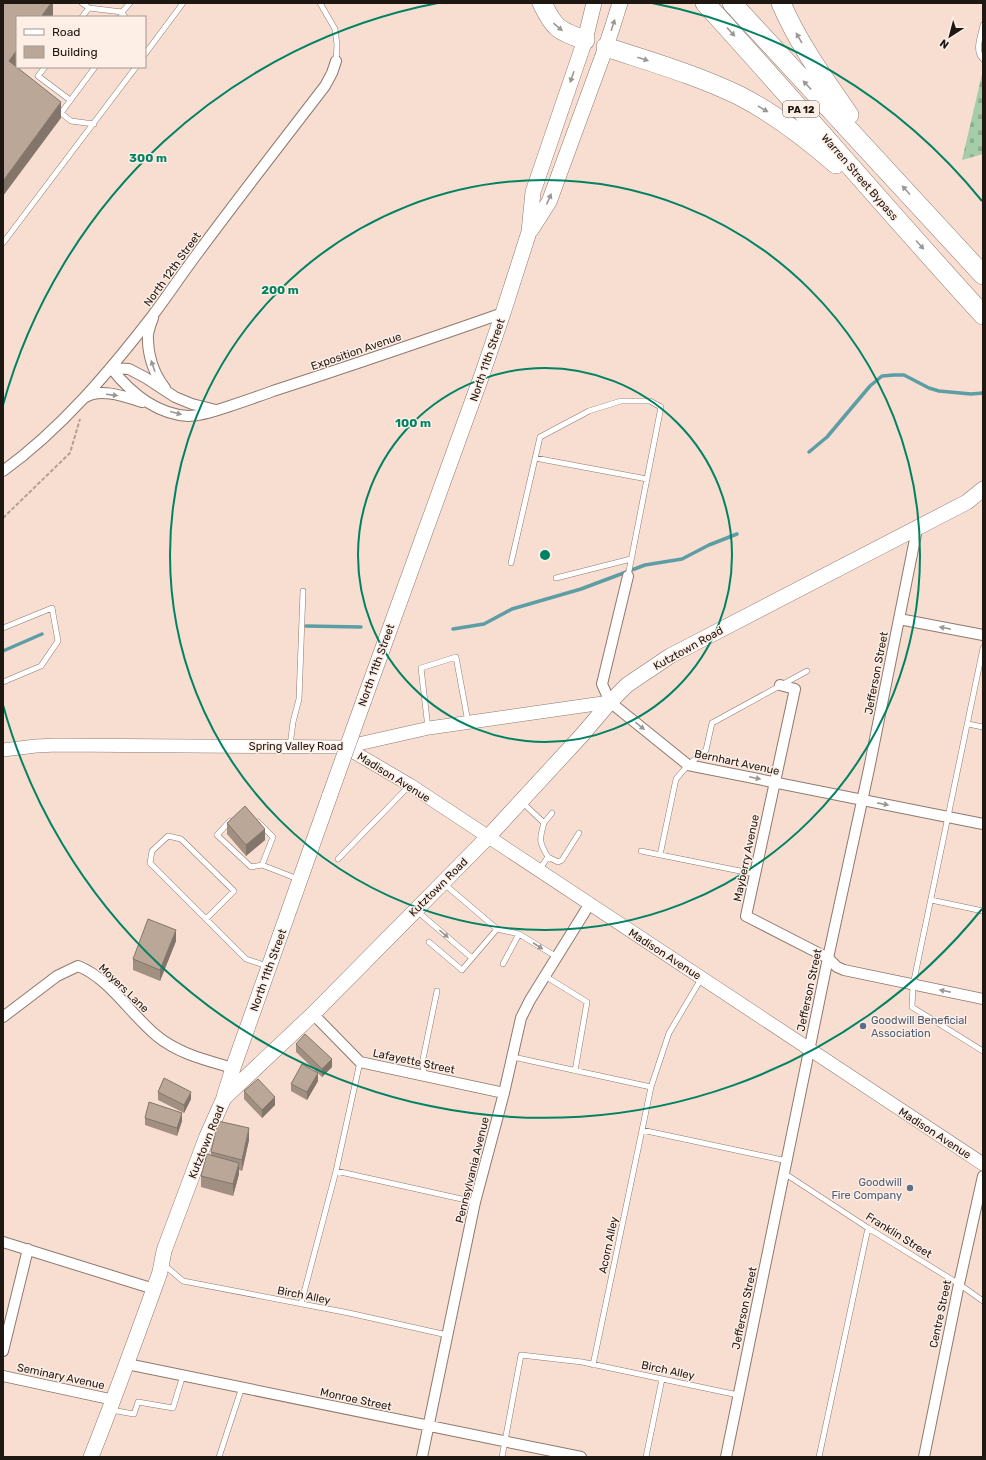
<svg xmlns="http://www.w3.org/2000/svg" width="986" height="1460" font-family="Rubik,sans-serif">
<defs>
<pattern id="cemetery-stones" width="16" height="16" patternUnits="userSpaceOnUse"><rect width="16" height="16" fill="#a5cda7"/><path d="M2 7V4a2 2 0 0 1 4 0v3zM10 15v-3a2 2 0 0 1 4 0v3z" fill="#8eaf8f"/></pattern>
</defs>
<rect width="100%" height="100%" fill="#f7ded1"/>
<path fill="url(#cemetery-stones)" d="M983 70V154L962 160Z"/>
<g fill="none" stroke-linecap="round" stroke-linejoin="round">
<path stroke="#5d9ea6" stroke-width="3.5" d="M809 452 827 437 870 386 882 376 894 375H904L929 388 939 391 971 394 983 393
M306 626 361 627
M453 629 484 624 512 609 581 589 645 565 682 559 709 545 737 534
M3 651 42 634"/>
<defs>
<path id="service" d="M82 3 89 8 122 12 121 17
M320 3 335 29 337 45 336 61
M82 17 89 8
M125 17 122 12 130 3
M983 25C981 36 974 51 983 59
M145 54 183 3
M45 67 38 76 70 100
M94 124 71 121 61 113 95 67
M3 243 136 67
M535 458 647 479
M511 563 540 437 589 411 621 401H650L661 407 628 576
M556 578 631 559
M3 628 52 608 58 641 41 666 3 682
M983 648 913 985 912 1007 983 1051
M968 724 983 727
M428 728 421 668 456 657 468 722
M290 746 293 722 299 699 303 591
M522 802 544 823C539 840 539 842 548 857
M230 821 217 835 251 867 262 865 298 879
M258 822 273 837 262 865
M544 823 552 813
M641 851 755 874
M660 855 676 779 688 765 706 750 712 723 807 671
M338 859 410 785
M539 870 548 857 558 862 562 860 579 833
M443 883 497 929
M931 900 983 911
M417 911 472 958
M206 919 234 891 181 839 168 836 152 851 150 863 246 959 267 966
M429 942 462 970 497 929 519 934 557 957
M503 964 519 934
M545 976 587 1002 575 1071
M513 1057 651 1087
M424 1075 423 1059 437 991
M642 1130 787 1161
M336 1171 475 1202
M784 1173 868 1228 959 1284 983 1301
M163 1264 183 1281 349 1313 447 1335
M301 1304 336 1171 360 1062
M593 1365 651 1087 669 1033 701 979
M111 1410 134 1414 138 1402 173 1408 183 1375
M219 1457 242 1387
M502 1457 521 1355 582 1362 738 1395
M646 1457 662 1379
M819 1457 868 1228"/>
<path id="minor" d="M153 318C151 323 149 329 148 334 147 353 153 373 165 388
M111 368C130 392 156 414 188 416 201 416 215 411 227 407 242 402 257 397 273 391 350 366 426 340 503 313
M111 368 129 369 146 378 175 397 192 404 216 410
M84 398C100 387 126 397 142 402
M3 471C61 429 109 372 153 315 168 295 182 274 197 254 239 197 282 142 325 86L332 73 336 61
M628 576 602 684 610 702 688 765 983 824
M899 619 983 635
M780 685 795 689 746 916 828 958 837 967 844 970 983 999
M313 1014 360 1062 504 1093
M3 1017 57 976 78 966C109 978 131 1015 157 1036 179 1054 206 1060 233 1068
M3 1242 154 1289
M3 1351 28 1249
M127 1364 581 1457
M3 1376 114 1400
M422 1457 475 1202 504 1093 521 1018 530 1000 589 905
M726 1457 828 958 869 769 917 529
M924 1457 959 1284 983 1176"/>
<path id="tertiary" d="M345 747 410 785 983 1164
M3 750 36 746 57 745 345 747 429 728 610 702"/>
<path id="secondary" d="M531 230 549 202 606 47 620 3
M364 700 483 372 503 313 529 232 533 192 585 40 594 3
M224 1097 233 1068 330 795
M91 1457C115 1397 137 1336 159 1275 162 1266 162 1257 165 1248L207 1136 224 1098 313 1014 488 837 582 735 610 702 627 685 670 656 967 502 983 489"/>
<path id="motorway" d="M542 3C554 28 558 31 585 40
M705 3C799 106 889 212 983 315
M732 3C815 94 900 184 983 275
M781 3C798 43 824 79 849 115
M606 47C651 62 697 75 740 96 775 114 806 138 836 164"/>
</defs>
<use href="#service" stroke="#90796e" stroke-width="6"/>
<use href="#minor" stroke="#90796e" stroke-width="12"/>
<use href="#tertiary" stroke="#90796e" stroke-width="14"/>
<use href="#secondary" stroke="#90796e" stroke-width="16"/>
<use href="#motorway" stroke="#90796e" stroke-width="20"/>
<path stroke="#b4a096" stroke-width="2" stroke-dasharray="4 2" stroke-linecap="butt" d="M3 518 70 453 80 419"/>
<use href="#service" stroke="#fff" stroke-width="5"/>
<use href="#minor" stroke="#fff" stroke-width="10"/>
<use href="#tertiary" stroke="#fff" stroke-width="13"/>
<use href="#secondary" stroke="#fff" stroke-width="15"/>
<use href="#motorway" stroke="#fff" stroke-width="19"/>
<defs>
<path id="secondary-bridge" d="M330 795 364 700"/>
</defs>
<use href="#secondary-bridge" stroke="#90796e" stroke-width="16" stroke-linecap="butt"/>
<use href="#secondary-bridge" stroke="#fff" stroke-width="15"/>
</g>
<path fill="#a19082" d="M227 823 265 840 246 856 227 834Z
M176 941 160 981 133 970V959Z
M296 1044 332 1067 322 1077 296 1052Z
M318 1081 307 1100 291 1091V1084Z
M244 1091 275 1105 262 1118 244 1099Z
M158 1092 191 1099 184 1113 158 1100Z
M145 1118 182 1121 177 1136 145 1125Z
M249 1140 242 1171 239 1170V1174L233 1196 201 1187V1176L211 1155V1152Z"/>
<path fill="#83756a" d="M51 3H53V15L52 17H41Z
M17 50V65L9 76V61Z
M61 102V118L3 196V181Z
M265 829V840L246 856V845Z
M176 930V941L160 981V970Z
M332 1059V1067L322 1077V1069Z
M318 1073V1081L307 1100V1092Z
M191 1092V1099L184 1113V1105Z
M275 1097V1105L262 1118V1110Z
M182 1113V1121L177 1136V1128Z
M249 1128V1140L242 1171V1160Z
M239 1163V1174L233 1196V1184Z"/>
<path fill="#bba797" stroke="#83756a" d="M3 3H51L41 17H17V50L9 61 61 102 3 181Z
M245 806 265 829 246 845 227 823Z
M148 919 176 930 160 970 133 959Z
M305 1034 332 1059 322 1069 296 1044Z
M302 1064 318 1073 307 1092 291 1084Z
M164 1078 191 1092 184 1105 158 1092Z
M258 1079 275 1097 262 1110 244 1091Z
M149 1102 182 1113 177 1128 145 1118Z
M218 1121 249 1128 242 1160 211 1152Z
M207 1154 239 1163 233 1184 201 1176Z"/>
<defs><path id="oneway-solid" d="M-6-.8H1V-3.2L6.5 0L1 3.2V.8H-6Z"/></defs>
<g fill="#9a9794">
<use href="#oneway-solid" transform="translate(613 25) rotate(-72)"/>
<use href="#oneway-solid" transform="translate(558 27) rotate(40)"/>
<use href="#oneway-solid" transform="translate(731 32) rotate(48)"/>
<use href="#oneway-solid" transform="translate(799 38) rotate(-120)"/>
<use href="#oneway-solid" transform="translate(643 59) rotate(18)"/>
<use href="#oneway-solid" transform="translate(572 77) rotate(109)"/>
<use href="#oneway-solid" transform="translate(807 85) rotate(-133)"/>
<use href="#oneway-solid" transform="translate(763 109) rotate(31)"/>
<use href="#oneway-solid" transform="translate(906 190) rotate(-132)"/>
<use href="#oneway-solid" transform="translate(549 199) rotate(-66)"/>
<use href="#oneway-solid" transform="translate(920 245) rotate(48)"/>
<use href="#oneway-solid" transform="translate(153 366) rotate(-109)"/>
<use href="#oneway-solid" transform="translate(112 395) rotate(7)"/>
<use href="#oneway-solid" transform="translate(176 413) rotate(15)"/>
<use href="#oneway-solid" transform="translate(945 628) rotate(-169)"/>
<use href="#oneway-solid" transform="translate(640 726) rotate(39)"/>
<use href="#oneway-solid" transform="translate(755 778) rotate(12)"/>
<use href="#oneway-solid" transform="translate(883 804) rotate(11)"/>
<use href="#oneway-solid" transform="translate(444 934) rotate(40)"/>
<use href="#oneway-solid" transform="translate(538 946) rotate(33)"/>
<use href="#oneway-solid" transform="translate(945 991) rotate(-169)"/>
</g>
<g fill="none" stroke="#008263" stroke-width="2">
<circle cx="545" cy="555" r="187"/>
<circle cx="545" cy="555" r="375"/>
<path d="M982 909A562 562 0 0 1 3 705M3 405A562 562 0 0 1 438 3M652 3A562 562 0 0 1 982 201"/>
</g>
<g fill="#5c6f8a" stroke="#fdeee6" stroke-width="1.5">
<circle cx="863" cy="1026" r="4"/>
<circle cx="910" cy="1188" r="4"/>
</g>
<g text-anchor="middle" stroke-width="3" stroke-linejoin="round" paint-order="stroke">
<rect fill="#fdeee6" stroke="#625852" stroke-width="1" x="783" y="101" width="36" height="16" rx="3"/>
<g font-size="10" font-weight="bold" fill="#1f1712">
<text x="801" y="113">PA 12</text>
</g>
<g font-size="11" fill="#1f1712" stroke="#fdeee6">
<text transform="translate(860 177) rotate(49)" y="4">Warren Street Bypass</text>
<text transform="translate(172 269) rotate(-54)" y="4">North 12th Street</text>
<text transform="translate(356 351) rotate(-19)" y="4">Exposition Avenue</text>
<text transform="translate(487 360) rotate(-71)" y="4">North 11th Street</text>
<text transform="translate(688 648) rotate(-29)" y="4">Kutztown Road</text>
<text transform="translate(376 665) rotate(-70)" y="4">North 11th Street</text>
<text transform="translate(876 673) rotate(-79)" y="4">Jefferson Street</text>
<text x="296" y="750">Spring Valley Road</text>
<text transform="translate(737 762) rotate(12)" y="4">Bernhart Avenue</text>
<text transform="translate(394 777) rotate(32)" y="4">Madison Avenue</text>
<text transform="translate(746 858) rotate(-78)" y="4">Mayberry Avenue</text>
<text transform="translate(438 887) rotate(-45)" y="4">Kutztown Road</text>
<text transform="translate(665 954) rotate(33)" y="4">Madison Avenue</text>
<text transform="translate(268 970) rotate(-70)" y="4">North 11th Street</text>
<text transform="translate(124 988) rotate(44)" y="4">Moyers Lane</text>
<text transform="translate(809 990) rotate(-78)" y="4">Jefferson Street</text>
<text transform="translate(414 1061) rotate(12)" y="4">Lafayette Street</text>
<text transform="translate(935 1133) rotate(33)" y="4">Madison Avenue</text>
<text transform="translate(206 1142) rotate(-68)" y="4">Kutztown Road</text>
<text transform="translate(472 1170) rotate(-76)" y="4">Pennsylvania Avenue</text>
<text transform="translate(899 1235) rotate(32)" y="4">Franklin Street</text>
<text transform="translate(608 1245) rotate(-78)" y="4">Acorn Alley</text>
<text transform="translate(304 1295) rotate(11)" y="4">Birch Alley</text>
<text transform="translate(744 1308) rotate(-78)" y="4">Jefferson Street</text>
<text transform="translate(940 1314) rotate(-78)" y="4">Centre Street</text>
<text transform="translate(668 1370) rotate(12)" y="4">Birch Alley</text>
<text transform="translate(61 1376) rotate(12)" y="4">Seminary Avenue</text>
<text transform="translate(356 1399) rotate(12)" y="4">Monroe Street</text>
</g>
<g font-size="11" fill="#4e5e75" stroke="#fdeee6" text-anchor="start">
<text x="871" y="1024">Goodwill Beneficial<tspan x="871" dy="13">Association</tspan></text>
<text x="902" y="1186" text-anchor="end">Goodwill<tspan x="902" dy="13">Fire Company</tspan></text>
</g>
</g>
<circle cx="545" cy="555" r="6" fill="#008263" stroke="#fdeee6" stroke-width="2"/>
<g font-size="12" text-anchor="middle" font-weight="bold" fill="#008263" stroke="#fdeee6" stroke-width="3" stroke-linejoin="round" paint-order="stroke">
<text x="148" y="162">300 m</text>
<text x="280" y="294">200 m</text>
<text x="413" y="427">100 m</text>
</g>
<rect width="986" height="1460" fill="none" stroke="#1f1712" stroke-width="8"/>
<rect x="16" y="16" width="130" height="52" fill="#fdeee6" stroke="#a49891"/>
<rect x="24" y="29" width="20" height="6" fill="#ffffff" stroke="#a49891"/>
<text x="52" y="36" font-size="12" fill="#1f1712">Road</text>
<rect x="24" y="46" width="20" height="12" fill="#bba797" stroke="#a49891"/>
<text x="52" y="56" font-size="12" fill="#1f1712">Building</text>
<g transform="translate(950 36) rotate(216)" stroke="#fdeee6" stroke-width="3" paint-order="stroke">
<path d="M0-3L7 15L0 10L-7 15Z" fill="#1f1712"/>
<text y="-6" font-size="11" font-weight="bold" text-anchor="middle" fill="#1f1712">N</text>
</g>
</svg>
